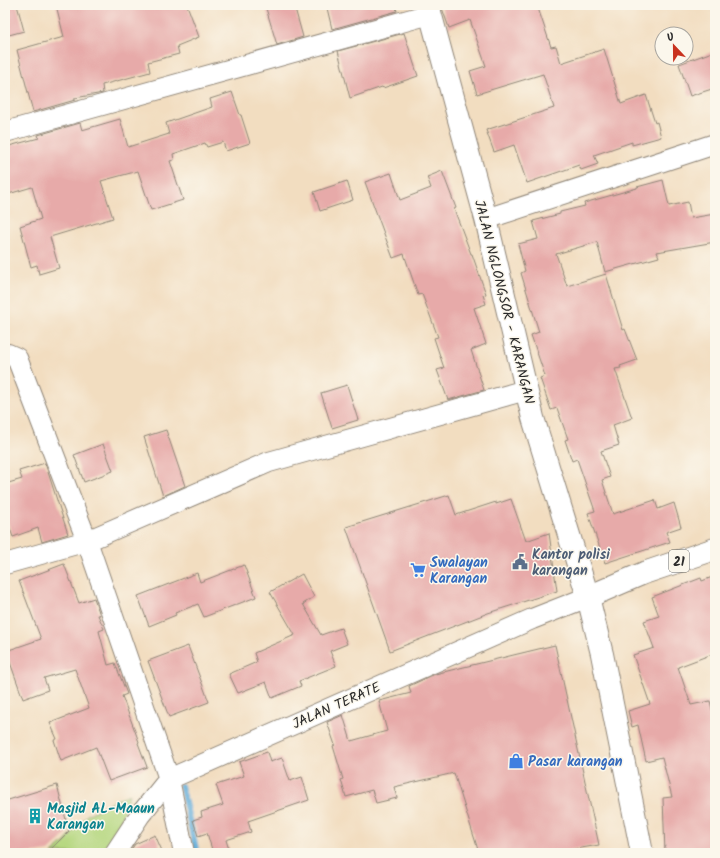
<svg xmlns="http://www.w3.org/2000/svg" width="720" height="858" font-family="Kalam,sans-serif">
<rect width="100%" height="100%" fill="#fbf7ec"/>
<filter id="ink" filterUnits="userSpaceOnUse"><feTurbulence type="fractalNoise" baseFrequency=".025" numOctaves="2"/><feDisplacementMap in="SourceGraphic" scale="8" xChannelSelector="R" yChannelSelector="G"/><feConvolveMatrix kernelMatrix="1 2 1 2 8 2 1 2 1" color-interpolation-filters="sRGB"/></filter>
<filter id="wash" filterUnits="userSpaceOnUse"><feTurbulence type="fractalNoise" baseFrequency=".012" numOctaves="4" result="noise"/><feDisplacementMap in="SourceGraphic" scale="16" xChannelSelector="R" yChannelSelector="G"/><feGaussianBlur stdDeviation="0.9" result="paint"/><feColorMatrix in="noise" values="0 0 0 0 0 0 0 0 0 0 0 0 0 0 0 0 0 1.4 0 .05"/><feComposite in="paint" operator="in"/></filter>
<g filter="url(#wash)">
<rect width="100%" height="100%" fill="#f2ddc0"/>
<path fill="#b5d77f" stroke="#708155" d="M129 794 116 836 105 853H52L65 842 87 815Z"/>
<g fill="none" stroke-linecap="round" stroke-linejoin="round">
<path stroke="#60acd9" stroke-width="6" d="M181 786 197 853"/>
</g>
<g id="blocks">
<path fill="#e7aaa9" d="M5 5H17L24 31 5 36Z
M56 5H187L199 37 177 46 179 54 148 62 150 72 102 85 103 93 75 98V100L33 112 17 50 64 37Z
M265 5H294L303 37 277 45Z
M338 5H395L397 11 332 29 327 8Z
M441 5H537L551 47 556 46 561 63 604 49 621 104 646 95 655 123 657 122 661 137 632 145V142L594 155 598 164 581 170 579 165 527 183 514 145 494 152 486 130 554 108 543 74 477 94 470 71 486 66 470 20 449 28Z
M404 33 418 76 383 88 382 87 350 98 338 51Z
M715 51V88L690 96 679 64Z
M232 92 240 115H241L250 143 226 151 223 142 207 147 205 143 173 154 174 160 170 161 183 200 151 210 138 171 101 181 113 218 50 237 59 268 39 274 37 265 31 267 20 226 41 219 32 187 5 195V147L39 138 38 135 80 123 82 130 120 119 128 147 169 134 166 123 212 107 210 99Z
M442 171 456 208 454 209 471 254H472L486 294 483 295 486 304 474 308 486 344 471 350 484 390 448 400 437 370 444 368 434 338 438 337 422 294 418 295 404 254 393 258 365 182 391 173 400 200 431 188 427 177Z
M663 180 669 206 688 202 691 218 715 214V242L657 252 659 257 605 272 597 242 556 254 567 286 606 274 623 330 625 329 637 360 620 366 621 368 615 369 632 418 613 425 619 445 601 451 610 477 602 480 613 514 655 500 658 509 674 503 681 527 666 532 670 542 605 563 588 513 595 511 577 459 572 461 565 440 568 439 557 408 551 410 540 378 545 376 531 335 539 332 521 273 525 271 518 244 538 239 533 221 560 214V212L585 206 584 203 637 188V187Z
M347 181 353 200 320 211 314 192Z
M347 385 358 420 332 428 321 393Z
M166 430 185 486 163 496 144 437Z
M103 444 113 471 84 482 74 455Z
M45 463 68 534 42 542 38 528 13 537 5 515V484L22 479 19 471Z
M449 495 456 515 496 502V504L511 499 526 541 549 533 557 591 488 613 390 651 346 527Z
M64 564 79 603 94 598 100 615H98L104 629 99 631 108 665 115 663 127 694 122 696 139 742 138 743 147 767 109 781 96 747 61 761 54 740 57 739 50 723 89 708 75 669 44 678 48 690 23 699 6 651 41 639 19 581Z
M244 565 256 597 204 617 198 604 175 613 176 615 149 626 138 596 197 573 200 582Z
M302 574 314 597 303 604 321 635 341 628 347 644 330 651 336 666 299 681 301 686 272 698 266 682 238 693 229 674 257 662 254 653 295 635 270 592Z
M715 576V653L678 667 691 705 710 701 715 721V853H665L663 798 672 797 662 757 646 761 638 725 632 727 628 711 650 704 633 655 654 648 644 621 659 616 652 597 701 578 702 581Z
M555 645 599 845 552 853H479L454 773 394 787 397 798 376 803 372 790 346 797 341 780 343 779 333 746 335 745 327 722 343 715 351 741 387 731 379 701 411 693 409 686 435 674Z
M188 646 209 702 169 717 148 661Z
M267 752 270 762 282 758 290 781 302 777 309 800 248 821 251 832 226 840 230 853H213L207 833 198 836 193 820 202 817 201 812 223 805 216 785 244 776 239 762Z
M57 785 69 831 49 851 36 853H5V801Z
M155 835 163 853H129L135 844Z"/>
</g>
</g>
<g filter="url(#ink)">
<use href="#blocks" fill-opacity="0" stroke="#8e8476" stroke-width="1"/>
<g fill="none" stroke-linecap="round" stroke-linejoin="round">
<defs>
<path id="minor" d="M5 132 430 14
M486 219 715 144
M5 355 8 354 17 358 87 541 169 779 184 853
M5 564 87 541 269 462 526 390
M115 853 140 815 169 779 532 619 588 597"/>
<path id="trunk" d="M428 5 486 219 533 418 588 597 602 654 642 853
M588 597 644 573 715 549"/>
</defs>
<use href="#minor" stroke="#8e8476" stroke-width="22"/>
<use href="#trunk" stroke="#8e8476" stroke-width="24"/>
<use href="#minor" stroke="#fff" stroke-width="20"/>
<use href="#trunk" stroke="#fff" stroke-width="22"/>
</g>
</g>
<defs>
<symbol id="civic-bare" viewBox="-9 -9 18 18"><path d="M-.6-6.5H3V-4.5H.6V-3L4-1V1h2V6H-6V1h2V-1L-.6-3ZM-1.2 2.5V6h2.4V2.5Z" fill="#5c6f8a" stroke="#fbf7ec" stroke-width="2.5" paint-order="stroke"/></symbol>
<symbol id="supermarket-bare" viewBox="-9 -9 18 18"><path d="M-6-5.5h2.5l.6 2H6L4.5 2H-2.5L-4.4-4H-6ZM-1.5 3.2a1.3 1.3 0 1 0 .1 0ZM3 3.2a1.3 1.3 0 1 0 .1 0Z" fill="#3f7fe0" stroke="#fbf7ec" stroke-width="2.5" paint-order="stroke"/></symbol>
<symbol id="shop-bare" viewBox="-9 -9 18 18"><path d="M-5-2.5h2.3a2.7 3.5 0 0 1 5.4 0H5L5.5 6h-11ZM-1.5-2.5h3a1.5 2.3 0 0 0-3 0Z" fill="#3f7fe0" stroke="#fbf7ec" stroke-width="2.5" paint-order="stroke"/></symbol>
<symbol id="building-bare" viewBox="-9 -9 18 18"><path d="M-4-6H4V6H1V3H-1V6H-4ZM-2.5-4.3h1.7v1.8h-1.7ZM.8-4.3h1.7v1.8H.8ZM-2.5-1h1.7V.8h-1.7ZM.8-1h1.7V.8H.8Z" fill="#0f9aa8" stroke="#fbf7ec" stroke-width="2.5" paint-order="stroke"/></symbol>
</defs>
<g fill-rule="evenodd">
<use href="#civic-bare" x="509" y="551" width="22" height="22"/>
<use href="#supermarket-bare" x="407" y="559" width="22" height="22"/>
<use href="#shop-bare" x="505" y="750" width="22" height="22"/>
<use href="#building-bare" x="24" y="805" width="22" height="22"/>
</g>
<g text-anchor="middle" stroke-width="3" stroke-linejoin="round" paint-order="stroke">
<rect fill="#fbf7ec" stroke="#696865" stroke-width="1" x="669" y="550" width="20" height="22" rx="3"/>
<g font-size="13" font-weight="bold" fill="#2b2b2b">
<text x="679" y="566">21</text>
</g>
<g font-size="14" fill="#2b2b2b" stroke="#fbf7ec">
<text transform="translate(505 302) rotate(76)" y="5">JALAN NGLONGSOR - KARANGAN</text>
<text transform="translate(336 705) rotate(-24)" y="5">JALAN TERATE</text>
</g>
<g font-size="14" font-weight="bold" fill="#4e5e75" stroke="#fbf7ec" text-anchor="start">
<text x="532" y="559">Kantor polisi<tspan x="532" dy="16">karangan</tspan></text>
</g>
<g font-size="14" font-weight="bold" fill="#366cbe" stroke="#fbf7ec" text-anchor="start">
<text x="430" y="567">Swalayan<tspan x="430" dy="16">Karangan</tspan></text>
<text x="528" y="766">Pasar karangan</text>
</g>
<g font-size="14" font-weight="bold" fill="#0d838f" stroke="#fbf7ec" text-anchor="start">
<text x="47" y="813">Masjid AL-Maaun<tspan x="47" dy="16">Karangan</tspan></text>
</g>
</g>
<rect width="720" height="858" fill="none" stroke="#fbf7ec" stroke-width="20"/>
<g transform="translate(674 46) rotate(338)"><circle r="19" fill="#fbf7ec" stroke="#a8a59f"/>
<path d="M0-3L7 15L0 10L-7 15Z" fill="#c8321e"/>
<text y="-6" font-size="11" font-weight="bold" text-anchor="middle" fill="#2b2b2b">U</text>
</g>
</svg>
